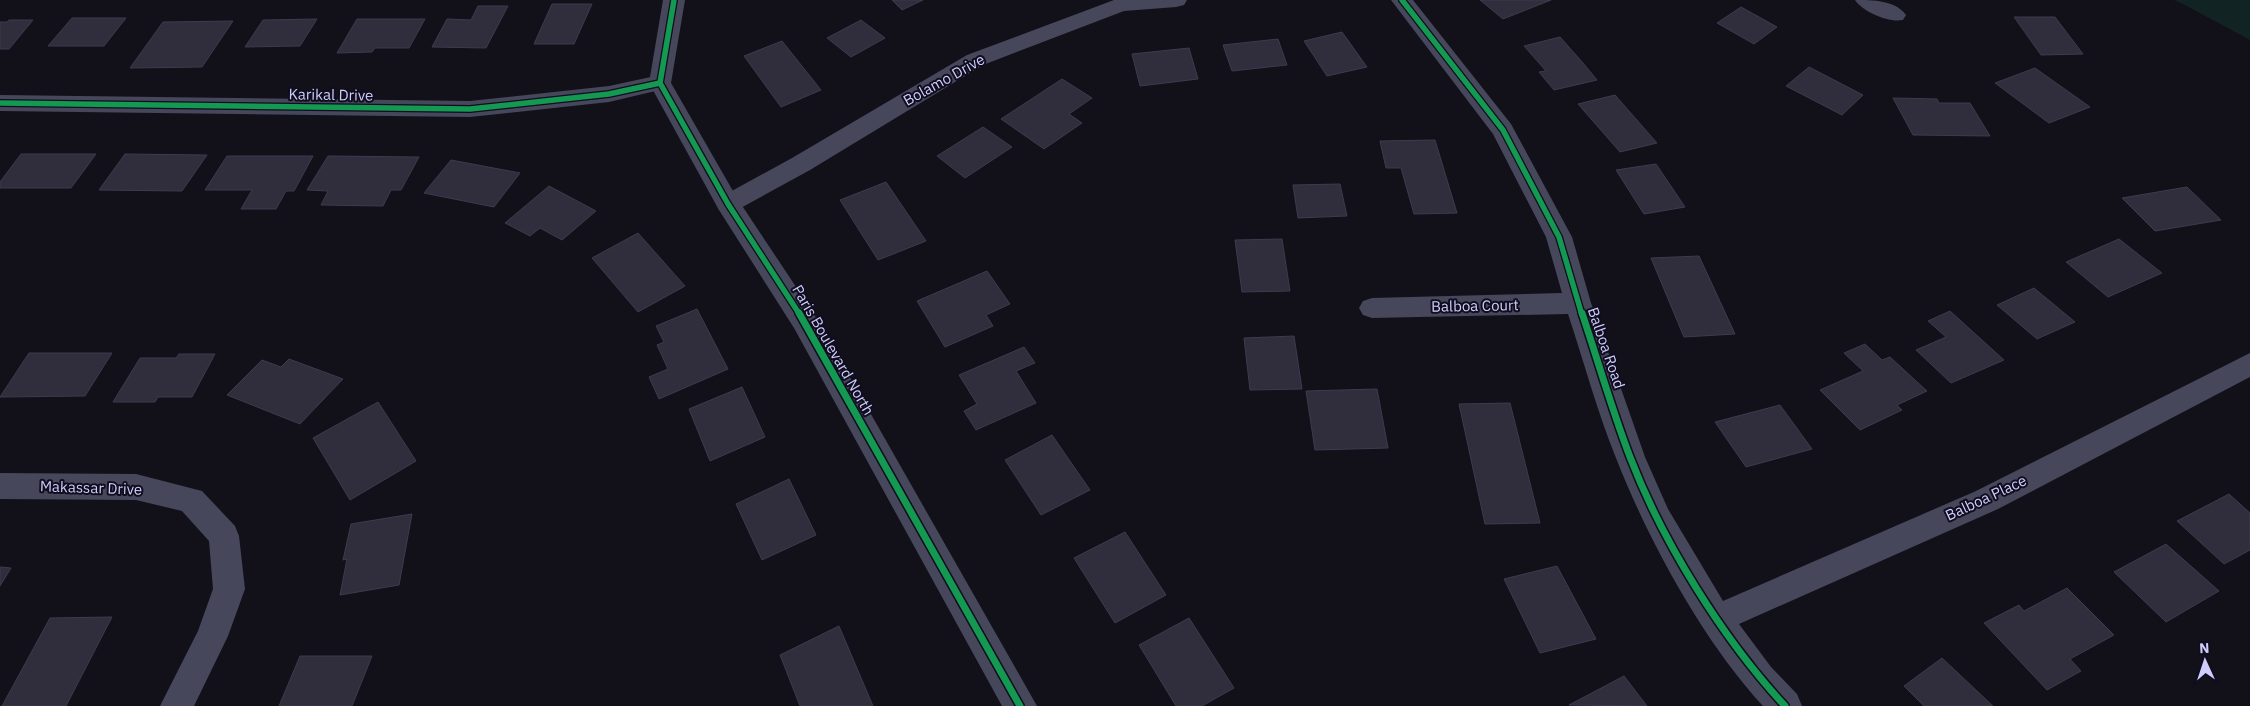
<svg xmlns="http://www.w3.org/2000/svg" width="2250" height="706" font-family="'IBM Plex Sans',sans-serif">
<rect width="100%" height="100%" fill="#12111a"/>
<path fill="#112423" d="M2174 0H2250V40L2183 4Z"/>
<path fill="#302e3c" stroke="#3d3b4d" d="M892 0H923L902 10Z
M1480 0H1551L1503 19Z
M552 4H592L574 44H534Z
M478 6H508L486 48 432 47 447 19 471 20Z
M1741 7 1777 27 1754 44 1717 23Z
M2014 17H2055L2083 54 2041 55Z
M72 18H126L104 46H48Z
M317 19 300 46 245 47 263 20Z
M357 19H425L409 48H375L372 52 337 53Z
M9 20H33L9 49H0V22H7Z
M861 20 885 38 851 57 827 38Z
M233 21 202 67 130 68 163 22Z
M1342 32 1367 67 1327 76 1304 41Z
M1560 37 1583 63 1597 80 1554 90 1539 72 1546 71 1524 46Z
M1278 39 1287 65 1232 71 1223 45Z
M782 41 821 90 781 107 744 56Z
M1189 48 1198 79 1140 86 1132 54Z
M1809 67 1863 95 1842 115 1786 86Z
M2035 68 2090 107 2049 123 1995 83Z
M1062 79 1092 98 1069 114 1082 123 1044 149 1001 119Z
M1615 95 1657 143 1620 152 1578 104Z
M1893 98 1937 99 1939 103H1970L1990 136 1913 135Z
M983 127 1012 147 965 178 937 156Z
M1435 140 1457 213 1414 214 1401 168H1386L1380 141Z
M21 154H96L71 188H0V182Z
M125 154 207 155 182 191 99 190Z
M227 156H313L294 191H286L276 209H241L252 190H205Z
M328 156 419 157 401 190H391L383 206 321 205 328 191 307 190Z
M451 160 520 173 494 207 424 193Z
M1656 164 1685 207 1644 214 1616 170Z
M886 182 926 241 878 260 840 200Z
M1340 184 1347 216 1298 218 1293 185Z
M549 186 596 211 562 240 540 228 530 236 505 223Z
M2187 187 2221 220 2155 231 2122 198Z
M638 233 685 286 638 312 592 258Z
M1282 239 1290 291 1242 292 1235 240Z
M2119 239 2162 273 2108 297 2066 262Z
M1699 256 1735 334 1684 337 1651 258Z
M987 271 1010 304 986 315 993 326 945 347 917 301Z
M2034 288 2075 322 2037 339 1997 305Z
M697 309 728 369 659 399 649 377 668 369 657 345 664 342 656 326Z
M1950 311 2004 360 1951 383 1916 350 1946 337 1928 321Z
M1294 336 1302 389 1250 390 1244 338Z
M1865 344 1882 360 1890 357 1927 391 1897 405 1902 410 1860 430 1820 390 1863 371 1844 353Z
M1024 347 1035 363 1016 371 1036 403 976 430 964 411 977 404 959 375Z
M29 353H112L85 396 0 397Z
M179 354H215L192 397H158L155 402H113L140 358H176Z
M289 359 343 379 300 424 227 395 262 360 281 367Z
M742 387 765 437 710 461 689 409Z
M1377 389 1388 448 1315 450 1306 391Z
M378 402 416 461 350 500 313 438Z
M1510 403 1540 523 1485 524 1459 404Z
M1780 405 1812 449 1746 467 1715 422Z
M1052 435 1090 490 1041 515 1005 460Z
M789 479 816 535 762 560 736 504Z
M2229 494 2250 513V550L2224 564 2177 521Z
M412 514 399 585 340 595 347 559 343 560 351 524Z
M1125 532 1166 595 1115 623 1074 558Z
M2166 544 2219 591 2166 622 2114 572Z
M1557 566 1596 639 1540 653 1504 579Z
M0 567 11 568 0 586Z
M2067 588 2114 635 2070 659 2081 671 2047 690 1984 623 2019 605 2024 611Z
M112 617 66 706H2L50 618Z
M1189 618 1234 688 1202 706H1176L1139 645Z
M839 626 873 706H800L780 655Z
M300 656H372L352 706H279Z
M1942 658 1993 706H1924L1904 686Z
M1624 676 1647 706 1569 705Z"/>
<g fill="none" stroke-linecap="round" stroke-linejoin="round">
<path fill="#46475b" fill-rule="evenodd" d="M1114 0H1187L1184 5 1176 7 1124 11 983 65 810 170 737 210 728 213 719 210 716 204 719 198 792 158 967 55Z
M1391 0H1413L1511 124 1572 237 1591 303 1645 457 1668 509 1723 601 1976 491 2250 353V377L1998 509 1739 624 1771 667 1797 694 1802 706H1763C1703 641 1648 540 1616 458 1597 411 1584 362 1568 314L1372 318 1363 315 1359 308 1363 301 1372 298 1562 293 1546 237 1493 134Z
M1855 0C1873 0 1895 0 1906 15L1903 20C1889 23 1863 12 1855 0Z
M660 75 668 78 671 83 668 88 609 102 470 117 0 111V95L470 101 609 86Z
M0 473 136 474 202 491 235 526 239 536 245 589 228 636 194 706H160L198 631 213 589 209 541 182 511 136 500 0 499Z"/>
<path fill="#46475b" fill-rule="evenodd" d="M663 0H685L671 83 737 198 814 314 1037 706H1002L794 328 719 210 649 83Z"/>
<defs>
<path id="cycleway-far1" d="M674 0 660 83 728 204 800 315
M1402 0 1503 130 1559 237 1582 315
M0 103 470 109 609 94 660 83"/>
<path id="cycleway" d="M799 313 1020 706
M1582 313C1598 361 1612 410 1630 457 1663 543 1723 639 1785 706"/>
</defs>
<use href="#cycleway-far1" stroke="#0f0d1e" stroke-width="8"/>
<use href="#cycleway" stroke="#0f0d1e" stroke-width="10"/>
<use href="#cycleway-far1" stroke="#139951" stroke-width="5.5"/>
<use href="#cycleway" stroke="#139951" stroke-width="7"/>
</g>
<g text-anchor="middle" stroke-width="4" stroke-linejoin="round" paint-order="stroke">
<g font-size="15" fill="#cecdfc" stroke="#0f0d1e">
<text transform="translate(944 80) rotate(-29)" y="5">Bolamo Drive</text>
<text transform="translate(331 95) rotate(1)" y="5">Karikal Drive</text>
<text transform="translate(1475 306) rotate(-1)" y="5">Balboa Court</text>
<text transform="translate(1606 348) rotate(71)" y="5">Balboa Road</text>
<text transform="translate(833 350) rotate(60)" y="5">Paris Boulevard North</text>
<text transform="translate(91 488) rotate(2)" y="5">Makassar Drive</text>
<text transform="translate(1986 498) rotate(-25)" y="5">Balboa Place</text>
</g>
</g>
<g transform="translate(2205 661) rotate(357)" stroke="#0f0d1e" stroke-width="4" paint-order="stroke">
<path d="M0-4L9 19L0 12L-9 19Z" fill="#cecdfc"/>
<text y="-8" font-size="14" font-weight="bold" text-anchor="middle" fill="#cecdfc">N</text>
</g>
</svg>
